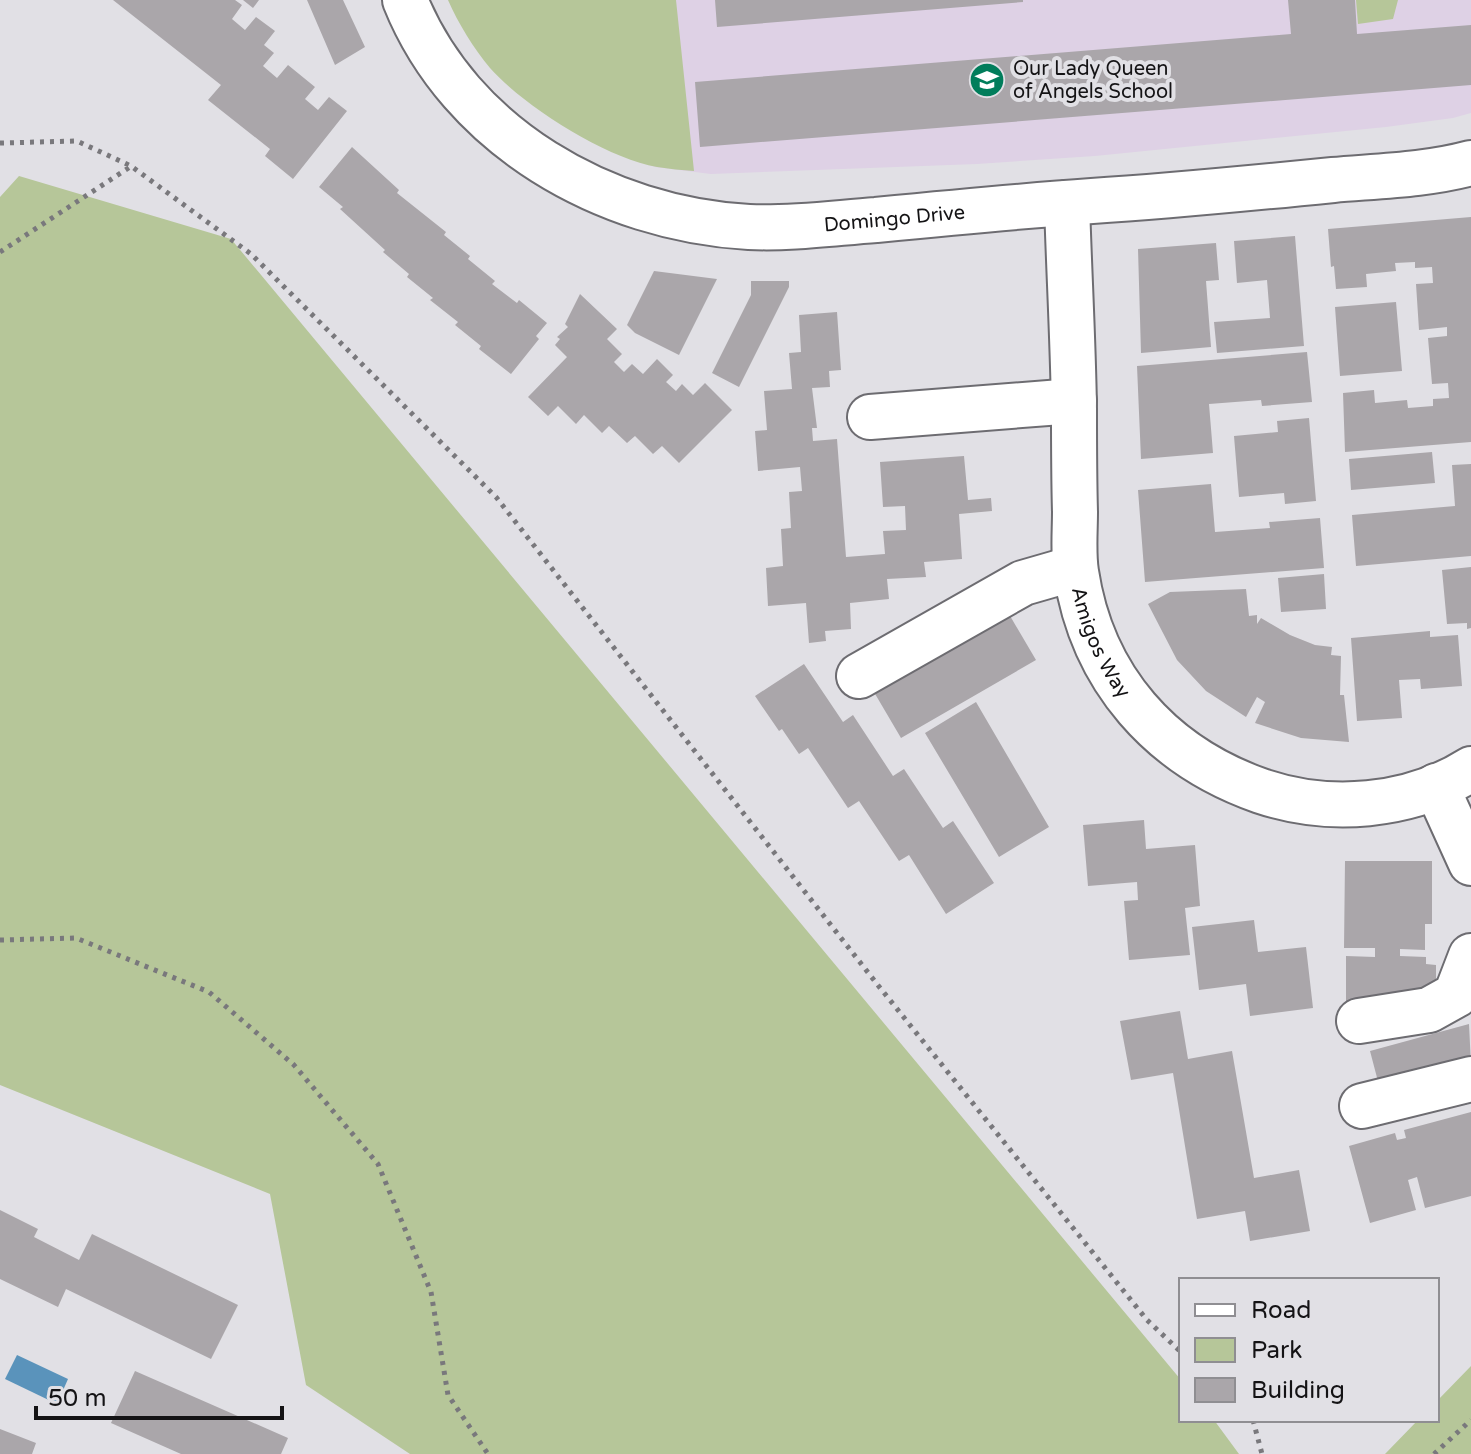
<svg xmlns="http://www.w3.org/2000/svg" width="1471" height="1454" font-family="'Varela Round',sans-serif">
<rect width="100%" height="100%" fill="#e1e0e5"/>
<path fill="#ded1e5" d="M448 0H1471V113L1453 118 1386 127 1095 156 977 164 711 174 655 167 614 152 518 94 490 67Z"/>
<path fill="#b6c699" d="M448 0H676L694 171C682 170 669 169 657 167 606 158 525 107 490 68 474 49 458 23 448 0Z
M1356 0H1398L1393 19 1358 24Z
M19 176 231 239 1181 1380V1420H1214L1239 1454H410L306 1385 270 1194 0 1085V197Z
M1471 1366V1454H1385L1418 1420H1437V1401Z"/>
<path fill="#5a93bb" d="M17 1355 68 1379 57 1404 5 1379Z"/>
<path fill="#aaa6aa" d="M113 0H235L242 5 232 19 245 30 256 17 275 31 264 45 274 53 263 66 277 78 288 65 315 87 305 99 318 110 329 97 347 111 293 179 265 156 270 149 208 100 221 85Z
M243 0H259L253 8Z
M307 0H343L365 47 335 65Z
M715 0H1023V2L717 27Z
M1288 0H1355L1357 34 1471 25V85L700 147 695 82 1291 34Z
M352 147 399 190 397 193 446 232 444 235 470 256 468 259 495 281 492 284 517 303 519 300 547 323 536 336 539 339 511 374 479 349 481 346 455 325 458 322 430 300 433 298 407 277 409 274 383 252 385 250 340 209 343 207 319 187Z
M1471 217V442L1345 452 1343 393 1374 390 1375 403 1407 400 1408 408 1433 406V399L1449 398 1448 383 1432 384 1428 338 1447 336V327L1419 330 1416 284 1433 283 1432 267 1415 268V262L1395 263 1396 271 1366 274 1367 287 1336 289 1334 266 1331 267 1328 229Z
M1295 236 1304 346 1217 353 1214 322 1270 318 1267 280 1237 283 1234 241Z
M1216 243 1219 280 1206 281 1211 347 1141 353 1138 249Z
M654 271 717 279 679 355 635 333 627 325Z
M751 281H789V287L739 387 712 373 751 295Z
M580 294 617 329 607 339 622 354 614 362 624 372 632 364 643 374 657 359 673 375 666 382 676 391 682 384 693 395 705 383 732 410 679 463 662 446 653 454 635 436 627 443 609 426 602 433 584 415 576 424 558 406 548 416 528 397 567 357 555 345 560 339 557 337 568 327 565 324Z
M1396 302 1402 371 1340 376 1335 307Z
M837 312 841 370 829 371 830 387 812 388 817 428H812L813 441 837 439 846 557 885 554 883 531 906 530 905 506 883 507 880 462 964 456 968 500 991 498 992 511 959 514 962 559 924 562 926 577 887 579 889 599 850 603 851 629 825 631 826 641 809 643 806 603 768 606 766 568 783 566 781 529 791 528 789 492 802 491 800 467 758 471 755 431 767 430 764 391 792 389 789 353 801 352 799 315Z
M1307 352 1312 402 1262 406 1261 400 1209 404 1213 453 1141 459 1137 366Z
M1309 418 1316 501 1285 504 1284 493 1239 497 1234 436 1278 432 1277 421Z
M1432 452 1435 483 1351 490 1349 459Z
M1471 464V556L1356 566 1352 515 1455 506 1452 465Z
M1211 484 1215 532 1270 528 1269 522 1320 518 1324 568 1145 582 1138 490Z
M1471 567V628L1467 629V623L1447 624 1442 570Z
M1324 574 1326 609 1281 612 1278 578Z
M1246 589 1249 616 1257 615V624L1261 618 1290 635 1315 645 1332 647 1331 655 1341 656 1340 695H1344L1349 742 1301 738 1255 723 1265 702 1257 697 1246 717 1206 691 1177 660 1148 604 1170 592Z
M1006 609 1036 660 901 738 871 687Z
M1430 631V637L1458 635 1462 686 1421 689 1420 679 1399 680 1402 718 1357 721 1351 638Z
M804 664 843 722 853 715 893 776 904 769 943 828 953 821 994 883 946 914 909 855 899 861 859 801 848 808 808 748 799 754 782 729 779 731 755 696Z
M976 702 1049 827 999 857 925 733Z
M1144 820 1146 849 1195 845 1200 906 1185 908 1190 955 1129 960 1124 901 1138 900 1137 882 1088 886 1083 825Z
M1345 861H1432V924H1425V950L1400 949V956L1426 957V964L1436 965V998L1346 1006V956L1375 957V948H1344Z
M1254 920 1258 952 1306 947 1313 1008 1250 1016 1246 984 1199 990 1192 927Z
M1180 1011 1188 1059 1232 1051 1254 1178 1299 1170 1310 1231 1250 1241 1245 1211 1197 1219 1173 1073 1131 1080 1120 1021Z
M1469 1024 1471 1065 1380 1089 1370 1051Z
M1471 1112V1196L1425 1208 1417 1177 1408 1180 1416 1210 1370 1223 1349 1146 1395 1133 1397 1140 1406 1138 1404 1130Z
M0 1210 38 1229 34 1237 79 1260 92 1234 238 1305 211 1359 66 1289 58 1307 0 1279Z
M135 1371 288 1438 281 1454H181L111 1423Z
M0 1429 36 1443 32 1454H0Z"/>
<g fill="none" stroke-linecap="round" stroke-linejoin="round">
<defs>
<g id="minor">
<path id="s1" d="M405 0C460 137 605 219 749 227 791 229 834 223 876 220 948 213 1020 206 1092 201 1173 196 1253 188 1333 180 1379 176 1427 175 1471 163"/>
<path id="s2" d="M1067 203C1069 272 1073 340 1074 409 1074 443 1074 477 1075 512 1075 531 1073 553 1076 572 1092 679 1161 756 1261 791 1329 814 1409 808 1471 769"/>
<path d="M870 417 1074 401"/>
<path d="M859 676 1023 583 1075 568"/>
<path d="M1436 786 1471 863"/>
<path d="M1359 1021 1429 1010 1456 995 1471 956"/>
<path d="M1362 1106 1471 1079"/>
</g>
</defs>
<use href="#minor" stroke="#6d6c71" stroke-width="48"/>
<path stroke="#79787c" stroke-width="5" stroke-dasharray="4 6" stroke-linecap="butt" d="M0 143 77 141 131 166 251 254 496 497 877 984 1147 1320 1181 1352
M0 252 130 167
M0 940 76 938 209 992 294 1065 378 1164 431 1292 448 1395 488 1454
M1253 1420 1262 1454
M1434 1454 1471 1420"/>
<use href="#minor" stroke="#fff" stroke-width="44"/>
</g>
<defs>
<symbol id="school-disc" viewBox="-11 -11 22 22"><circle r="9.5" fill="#017d5b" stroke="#e1e0e5"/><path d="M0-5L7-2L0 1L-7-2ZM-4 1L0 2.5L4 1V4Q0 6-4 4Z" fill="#fff"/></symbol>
</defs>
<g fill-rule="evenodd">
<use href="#school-disc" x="967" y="60" width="40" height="40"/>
</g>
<g text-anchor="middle" stroke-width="8" stroke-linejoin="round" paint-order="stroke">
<g font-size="20" fill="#141315" stroke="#e1e0e5" text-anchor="start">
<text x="1013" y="75">Our Lady Queen<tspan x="1013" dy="23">of Angels School</tspan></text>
</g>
<g font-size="20" fill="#141315" stroke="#e1e0e5">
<text dy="7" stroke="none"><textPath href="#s1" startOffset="580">Domingo Drive</textPath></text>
<text dy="7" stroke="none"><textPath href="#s2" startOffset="444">Amigos Way</textPath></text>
</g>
</g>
<rect x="1179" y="1278" width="260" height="144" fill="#e1e0e5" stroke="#8f8e92" stroke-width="2"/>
<rect x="1195" y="1304" width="40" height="12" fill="#ffffff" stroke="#8f8e92" stroke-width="2"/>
<text x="1251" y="1318" font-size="24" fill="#141315">Road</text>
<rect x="1195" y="1338" width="40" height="24" fill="#b6c699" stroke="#8f8e92" stroke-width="2"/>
<text x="1251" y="1358" font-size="24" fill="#141315">Park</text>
<rect x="1195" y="1378" width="40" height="24" fill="#aaa6aa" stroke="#8f8e92" stroke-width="2"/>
<text x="1251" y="1398" font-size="24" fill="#141315">Building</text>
<path d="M36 1406v12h246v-12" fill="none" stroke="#141315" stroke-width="4"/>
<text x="48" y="1406" font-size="24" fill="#141315" stroke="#e1e0e5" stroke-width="6" paint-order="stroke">50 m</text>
</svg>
